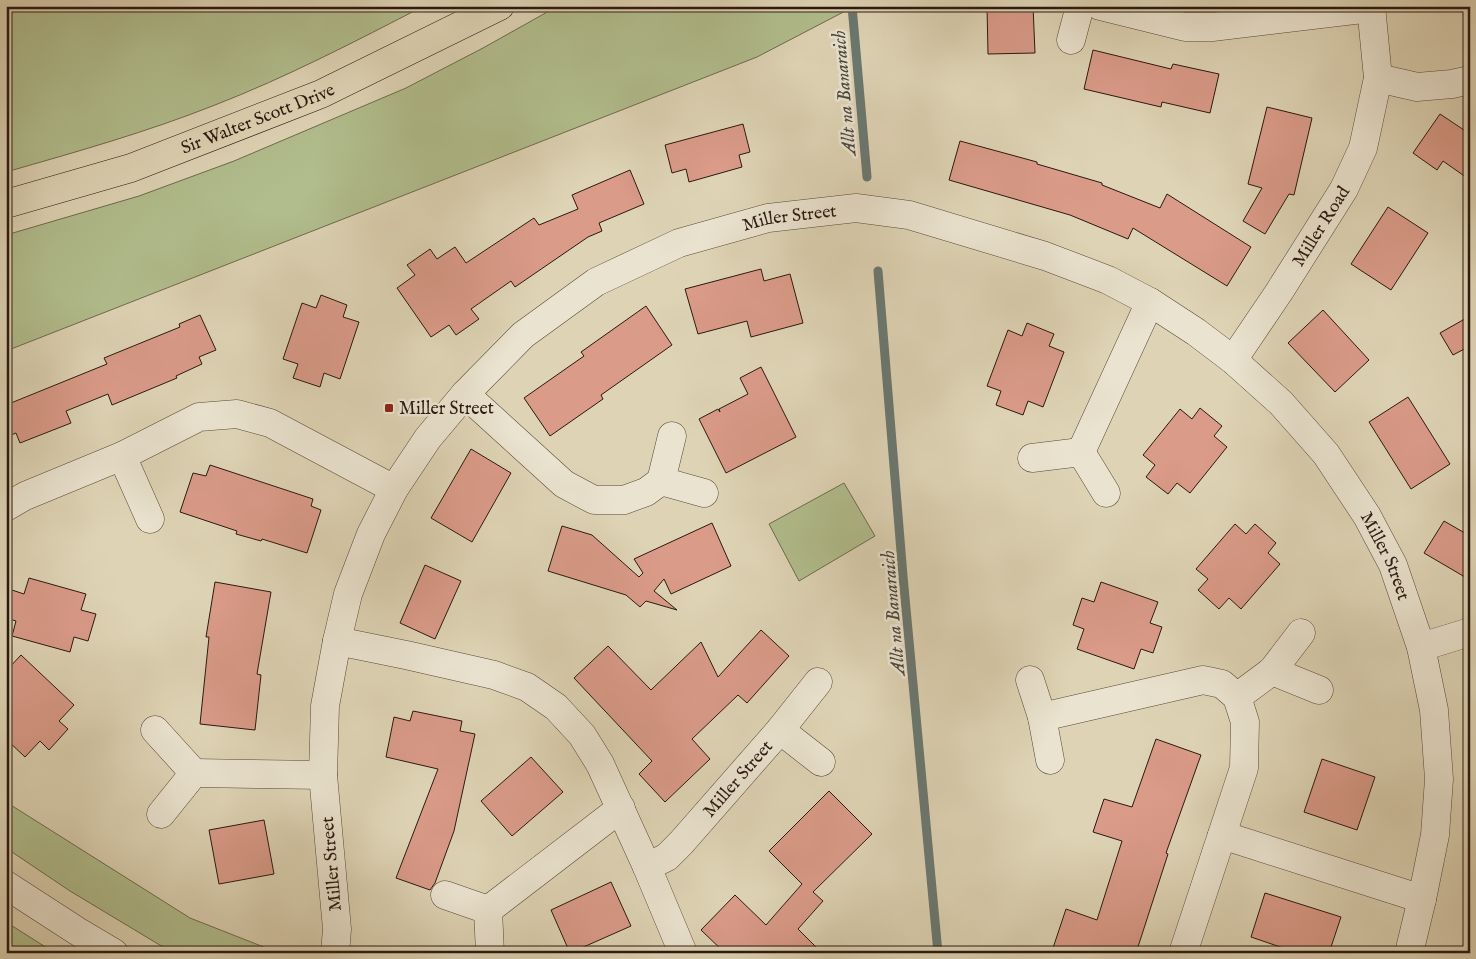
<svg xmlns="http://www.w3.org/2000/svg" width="1476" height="959" font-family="'IM FELL English',serif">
<rect width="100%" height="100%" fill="#ded4b5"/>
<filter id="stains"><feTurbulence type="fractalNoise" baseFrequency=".004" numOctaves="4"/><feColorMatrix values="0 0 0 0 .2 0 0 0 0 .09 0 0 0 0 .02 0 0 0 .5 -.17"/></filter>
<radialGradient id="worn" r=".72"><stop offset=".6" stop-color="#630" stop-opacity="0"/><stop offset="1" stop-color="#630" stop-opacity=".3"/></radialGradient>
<path fill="#b1bd8d" stroke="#6e6a4e" d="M6 6H424C356 41 287 77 215 105 147 132 76 152 6 172Z
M558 6H855L757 57 6 351V235L139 196 234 161 406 88 483 48Z
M844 483 875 536 799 581 769 524Z
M6 802 190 918 279 953H173L70 891 6 848Z
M6 922 55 953H6Z"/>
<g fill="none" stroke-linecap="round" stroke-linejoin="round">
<path stroke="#6a7871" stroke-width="9" d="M852 6 867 177
M878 271 903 576 938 953"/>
</g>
<path fill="#da9b89" stroke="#2a1810" d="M987 6H1033L1035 53 988 54Z
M1093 50 1171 69 1173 64 1219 74 1210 113 1162 102 1161 107 1084 89Z
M1267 107 1312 118 1294 195 1289 194 1265 234 1243 221 1262 188 1248 184Z
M1440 114 1470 134V180L1443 161 1437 170 1413 153Z
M743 124 750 152 739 155 742 167 689 182 686 169 672 173 665 145Z
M960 141 1037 162V164L1102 183V185L1160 208 1167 194 1251 247 1227 286 1133 228 1128 239 1070 215 949 180Z
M630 170 644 204 599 223 602 231 588 237 515 287 511 281 471 309 479 319 456 335 449 325 431 337 397 288 415 275 407 265 430 249 437 259 455 247 466 263 534 218 539 225 578 209 572 195Z
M1388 207 1428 233 1391 290 1351 264Z
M761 269 764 281 790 274 803 323 751 337 747 321 698 334 685 289Z
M321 295 347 305 343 317 359 322 340 379 324 373 320 387 293 378 298 364 283 359 302 303 316 308Z
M646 306 672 345 601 395 603 399 550 436 524 398 584 356 581 352Z
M1323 310 1369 360 1335 392 1288 343Z
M200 315 216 350 199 357 202 364 176 376 177 378 112 405 108 394 66 411 71 423 20 443 16 433 6 437V405L107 364 104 358 180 327 179 324Z
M1470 316V346L1453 355 1440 333Z
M1027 323 1054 334 1049 346 1064 352 1043 407 1028 401 1023 415 996 405 1001 391 987 386 1008 330 1022 336Z
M761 367 796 437 726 473 699 419 718 409 720 412 719 409 748 394 740 378Z
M1408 397 1450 464 1411 489 1369 422Z
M1200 408 1222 426 1214 436 1227 447 1190 493 1177 483 1168 494 1146 477 1155 465 1143 455 1180 409 1192 419Z
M471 449 511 473 472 542 431 518Z
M210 465 313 499 311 506 321 510 307 553 262 539 261 541 236 534 237 531 180 512 193 473 206 476Z
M1444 521 1470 536V580L1424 553Z
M712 523 731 566 671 594 664 579 654 591 677 610 646 601 640 607 626 595 548 571 562 526 592 535 639 577 643 573 634 559Z
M1235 524 1246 534 1255 524 1276 543 1268 553 1280 564 1241 609 1229 598 1219 609 1198 590 1208 579 1196 569Z
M425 565 461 581 435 639 400 623Z
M29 578 86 594 81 610 96 614 88 641 74 637 70 652 12 636 16 621 6 618V610L12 590 24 594Z
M215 582 271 592 257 674 261 675 255 730 200 724 209 637H206Z
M1101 582 1158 602 1150 623 1162 627 1153 653 1141 649 1134 669 1077 649 1084 629 1073 625 1082 598 1094 602Z
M761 630 789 656 747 703 738 695 692 739 710 759 665 802 639 774 652 761 574 678 608 646 651 690 701 642 718 677Z
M21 655 74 705 59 721 68 729 49 750 40 741 25 757 6 739V671Z
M413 711 462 721 460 731 475 734 454 831 435 883 430 890 396 878 438 769 386 757 394 717 410 721Z
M1156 739 1201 755 1166 853 1168 854 1136 953H1067L1053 948 1066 909 1097 920 1122 841 1093 832 1104 799 1132 807Z
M531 757 563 792 512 836 481 801Z
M1322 759 1375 777 1357 830 1304 812Z
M829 791 872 834 813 892 823 901 798 929 822 953H725L701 930 735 895 766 925 802 884 769 851Z
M264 820 274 874 219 884 209 830Z
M611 882 631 926 570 953 551 910Z
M1265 893 1341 917 1329 953H1298L1251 937Z"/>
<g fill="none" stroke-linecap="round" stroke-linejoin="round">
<defs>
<g id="minor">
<path d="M1100 6 1185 27H1212L1371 8"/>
<path d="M1071 40 1080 6"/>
<path d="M1378 78 1417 87 1452 84 1470 80"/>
<path id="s1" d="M1233 360 1279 292 1344 189 1363 148 1378 78 1371 6"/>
<path d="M465 394 564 484 594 500H624L646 492 661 481"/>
<path d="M672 436 661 481 704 493"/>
<path d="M1081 452 1150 302"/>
<path d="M122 456 150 519"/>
<path d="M1032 458 1081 452 1106 493"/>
<path d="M6 507 25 496 122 456 199 417 237 414 270 423 394 489"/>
<path d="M337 641 406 655 494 675 527 687 556 707 582 735 600 764 647 867 683 953"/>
<path d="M1421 647 1470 632"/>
<path d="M1272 671 1319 690"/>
<path d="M1030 680 1042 717 1050 760"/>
<path d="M1237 697 1272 671 1301 633"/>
<path d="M1042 717 1203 680 1222 684 1237 697 1245 722 1244 768 1183 953"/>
<path d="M155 730 194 773 161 814"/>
<path d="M780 730 821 762"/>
<path d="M194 773 323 775"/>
<path d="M1222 835 1422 899"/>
<path id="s2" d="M647 867 667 857 681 843 780 730 818 682"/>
<path d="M6 885 77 931 114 953"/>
<path d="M445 895 488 910 490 953"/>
<path d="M488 910 621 808"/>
<path id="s3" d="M335 953 337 929 323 775 325 706 337 641 348 594 371 534 394 489 428 438 465 394 523 335 596 282 679 243 768 218 856 208 909 215 1045 256 1108 280 1150 302 1196 332 1233 360 1281 403 1326 454 1367 516 1393 565 1421 647 1434 710 1439 779 1435 835 1422 899 1409 953"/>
</g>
<g id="major">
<path id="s4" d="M6 204 131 168 321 94 500 6"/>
</g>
</defs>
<use href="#minor" stroke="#574739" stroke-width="29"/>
<use href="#major" stroke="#2a1810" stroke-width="29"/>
<use href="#minor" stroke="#eae3cf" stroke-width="28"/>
<use href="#major" stroke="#ded4b5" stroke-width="28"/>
</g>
<rect fill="#8f2418" stroke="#eae3cf" stroke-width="2" x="384" y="403" width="10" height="10" rx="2.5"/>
<g text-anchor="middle" stroke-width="5" stroke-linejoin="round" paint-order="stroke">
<g font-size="18" fill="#2a1810" stroke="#eae3cf">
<text dy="6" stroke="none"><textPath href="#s4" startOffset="266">Sir Walter Scott Drive</textPath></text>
<text dy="6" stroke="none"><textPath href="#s3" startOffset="974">Miller Street</textPath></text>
<text dy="6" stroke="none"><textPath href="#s1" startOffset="160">Miller Road</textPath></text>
<text dy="6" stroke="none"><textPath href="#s3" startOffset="1704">Miller Street</textPath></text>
<text dy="6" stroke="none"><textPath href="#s2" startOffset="128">Miller Street</textPath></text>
<text transform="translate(331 864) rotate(-95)" y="6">Miller Street</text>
</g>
<g font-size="18" fill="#2a1810" stroke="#eae3cf" text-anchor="start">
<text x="399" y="414">Miller Street</text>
</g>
<g font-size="19" font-style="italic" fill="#4a4841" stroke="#eae3cf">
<text transform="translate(843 93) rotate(-95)" y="7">Allt na Banaraich</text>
<text transform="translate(892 613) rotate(-95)" y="7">Allt na Banaraich</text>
</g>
</g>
<rect width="1476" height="959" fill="none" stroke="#ded4b5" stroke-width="25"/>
<rect x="8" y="8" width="1461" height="944" fill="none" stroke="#2a1810" stroke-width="2.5"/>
<rect x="12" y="12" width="1451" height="934" fill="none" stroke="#2a1810"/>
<rect width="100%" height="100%" filter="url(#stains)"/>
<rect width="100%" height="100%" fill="url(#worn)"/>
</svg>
